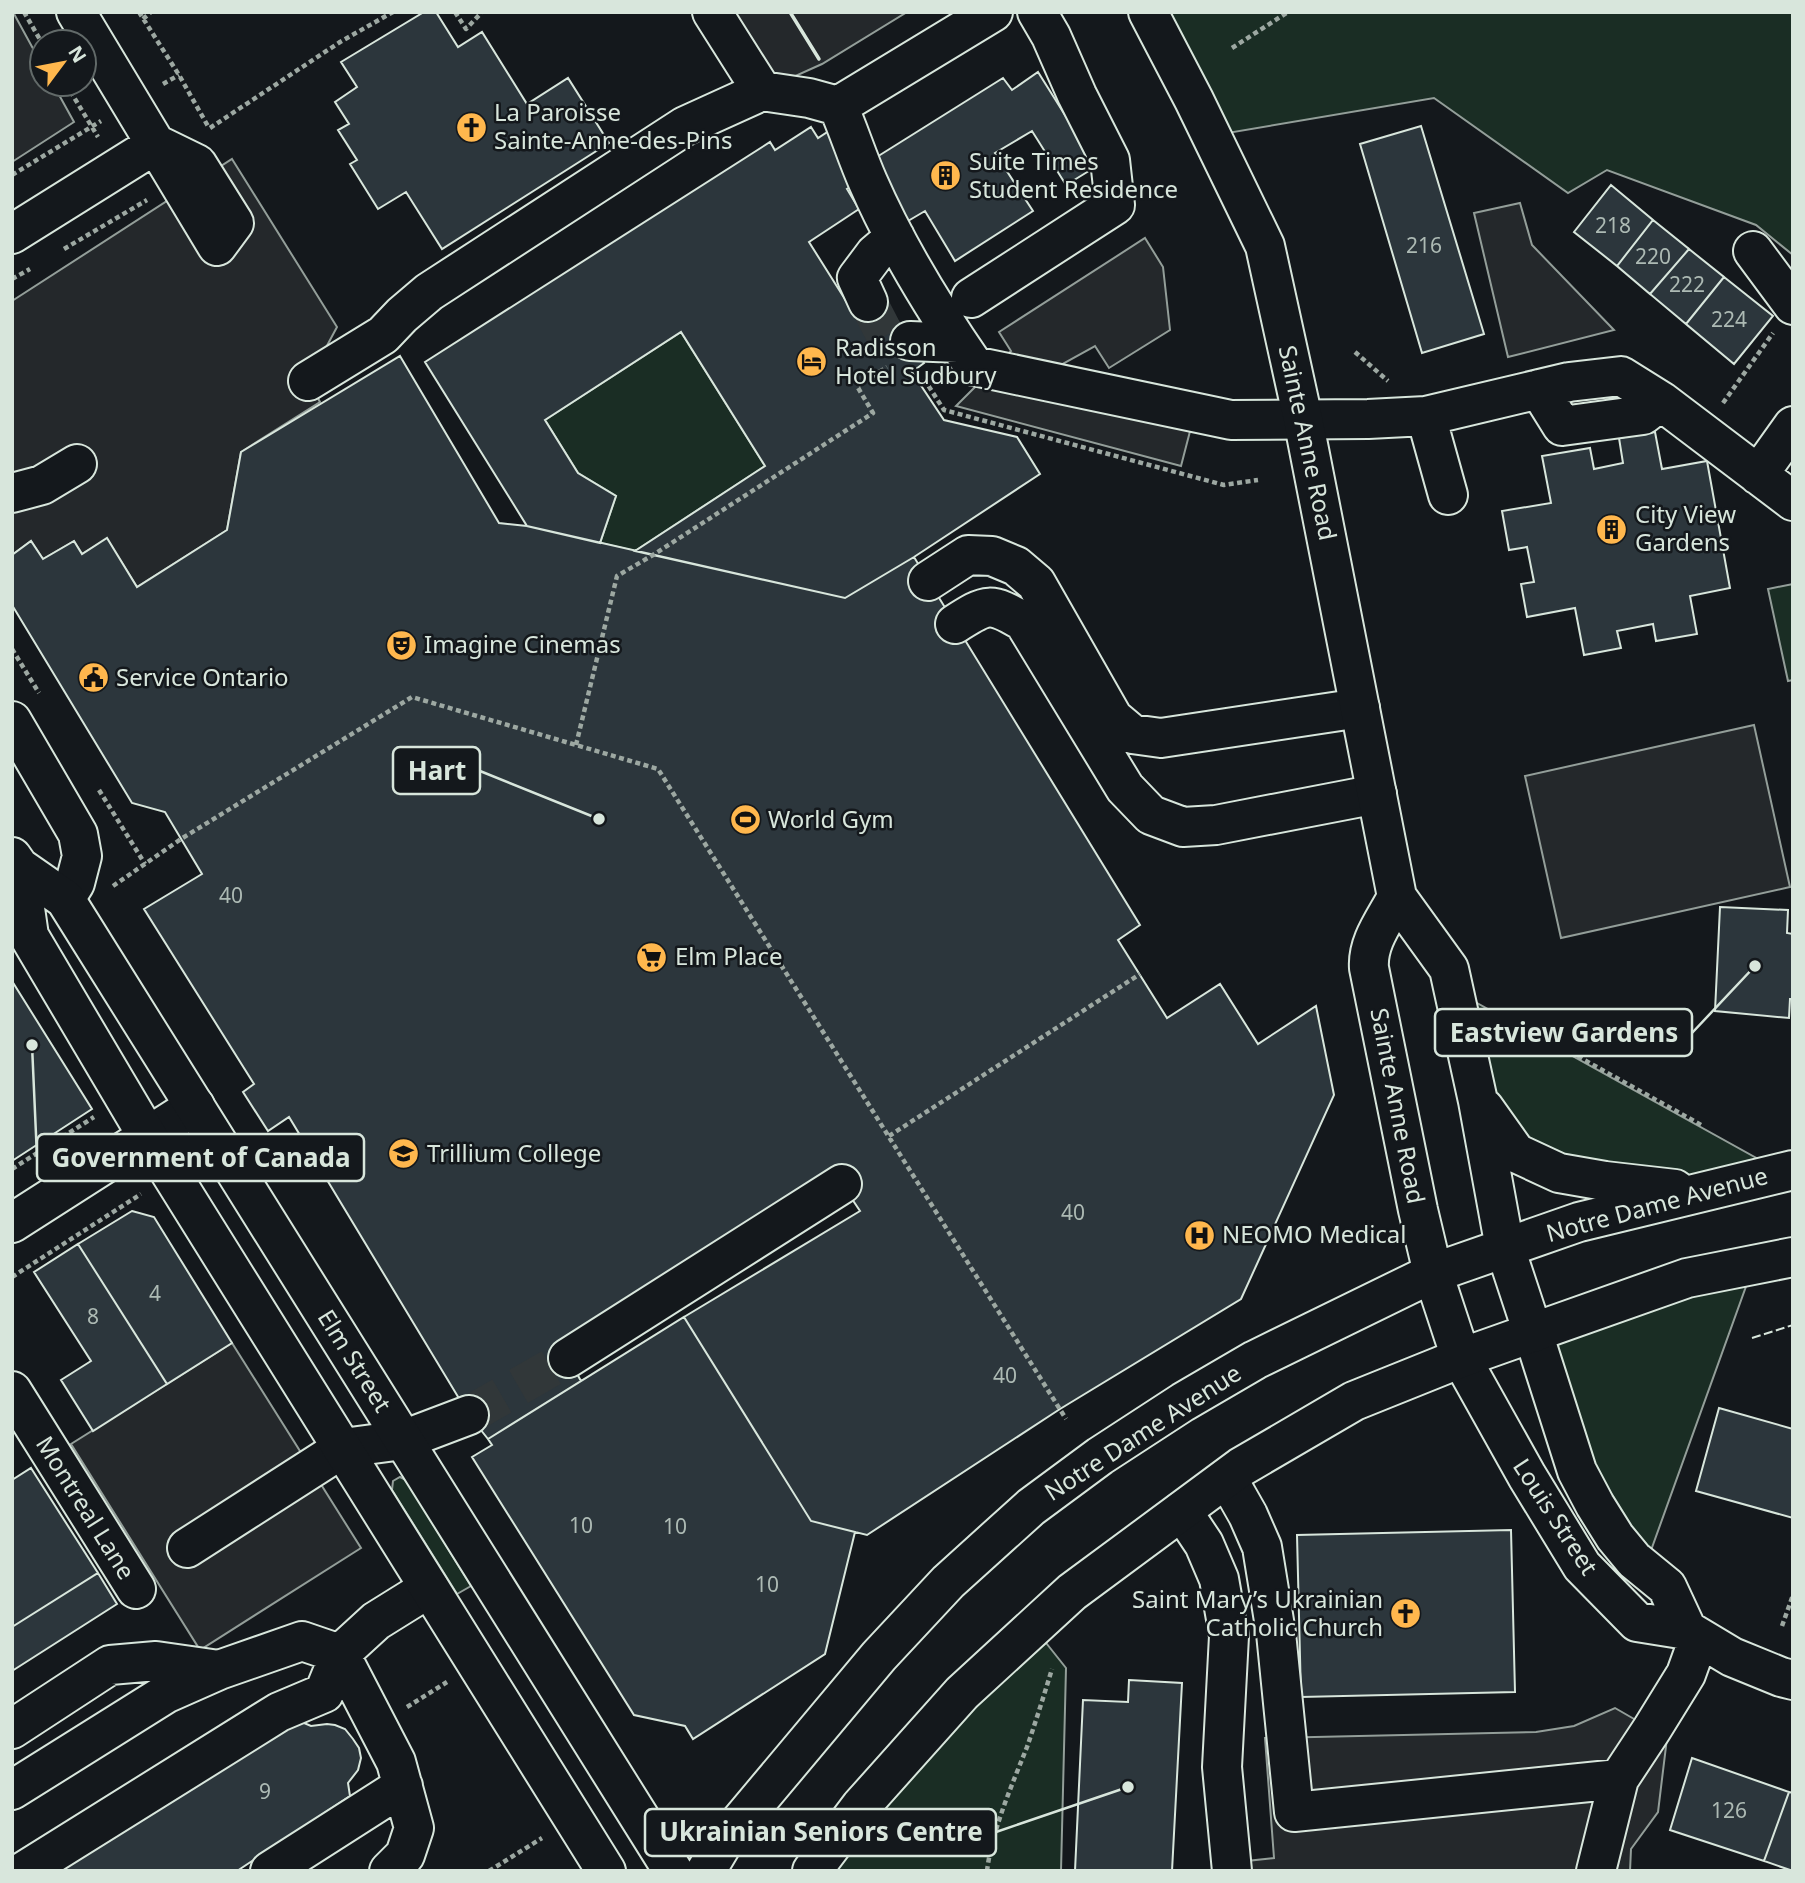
<svg xmlns="http://www.w3.org/2000/svg" width="1805" height="1883" font-family="'Noto Sans',sans-serif">
<rect width="100%" height="100%" fill="#14181c"/>
<path fill="#1a2d24" stroke="#939e99" stroke-width="2" d="M1149 12H1793V255L1756 225 1607 170 1568 193 1434 98 1216 135Z
M681 332 765 466 635 551 600 543 616 496 578 473 545 420Z
M1793 584V680L1788 681 1768 589Z
M1459 993 1778 1170 1703 1189 1560 1169 1482 1101Z
M1753 1267 1645 1567 1636 1558 1537 1334Z
M400 1477 406 1480 471 1586 457 1594 392 1490 393 1481Z
M1035 1629 1066 1668 1061 1871H817Z"/>
<path fill="#24282b" stroke="#939e99" stroke-width="2" d="M13 12 42 65V84H53L74 122 12 162Z
M712 12H907L822 64 762 91Z
M232 159 337 327 308 381 320 402 241 452 227 530 137 587 107 539 82 554 74 541 43 559 31 541 12 555V301Z
M1520 203 1532 245 1614 330 1508 357 1474 213Z
M1145 238 1163 267 1170 330 1109 368 1095 346 1037 378 1195 412 1181 466 956 406 1011 351 999 332Z
M1754 725 1790 887 1561 938 1525 776Z
M232 1343 361 1548 200 1650 71 1444Z
M1615 1708 1667 1738 1658 1812 1631 1849 1630 1871H1247V1861L1274 1858 1265 1738 1536 1732 1574 1726Z"/>
<path fill="#2c363c" stroke="#d8e6dc" stroke-width="2" d="M424 12H436L458 47 482 32 527 104 568 78 609 143 442 249 406 192 378 209 350 164 357 160 338 130 349 124 335 102 357 87 341 62Z
M1038 72 1097 166 1066 185 1032 131 995 153 1033 211 955 261 925 211 908 221 872 160 1003 78 1012 90Z
M1421 126 1484 334 1422 353 1360 144Z
M811 127 818 138 832 129 855 185 847 189 859 209 809 242 853 312 881 295 924 363 912 372 944 420 1017 437 1040 474 914 557 845 598 635 551 765 466 681 332 545 420 578 473 616 496 600 543 527 526 425 362 770 142 775 150Z
M1611 185 1653 220 1617 266 1574 232Z
M1653 220 1689 249 1650 294 1617 266Z
M1689 249 1724 277 1686 324 1650 294Z
M1724 277 1773 316 1734 364 1686 324Z
M400 356 499 523 527 526 845 598 914 557 1140 925 1118 940 1167 1018 1220 984 1258 1044 1316 1006 1334 1095 1241 1299 1060 1409 867 1535 811 1521 684 1317 860 1211 842 1184 568 1358 581 1381 488 1439 469 1415 289 1117 268 1131 243 1092 254 1084 144 909 202 874 165 812 132 803 12 605V555L31 541 43 559 74 541 82 554 107 538 137 587 227 530 241 452Z
M1655 432 1662 469 1707 461 1730 588 1690 596 1697 634 1656 641 1653 624 1617 631 1621 648 1584 655 1575 608 1527 617 1521 584 1534 582 1527 547 1509 550 1502 511 1551 503 1542 456 1590 448 1594 469 1623 463 1619 438Z
M1720 907 1788 910 1787 933 1793 934V999H1790L1789 1018 1715 1011Z
M12 981 92 1109 12 1161Z
M132 1211 154 1217 232 1343 167 1384 78 1244Z
M78 1244 167 1384 93 1431 61 1380 91 1361 34 1272Z
M684 1317 811 1521 855 1532 825 1654 693 1739 685 1726 634 1715 472 1457 492 1445 488 1439Z
M1719 1408 1793 1429V1518L1696 1491Z
M31 1468 98 1573 12 1627V1480Z
M1511 1530 1515 1692 1301 1697 1297 1535Z
M98 1573 117 1604 12 1671V1627Z
M1129 1680 1182 1683 1172 1871H1075L1083 1700 1128 1702Z
M297 1720 311 1726 327 1724 335 1725 345 1729 353 1739 359 1748 361 1758 358 1770 348 1783 350 1796 237 1871H62L60 1868Z
M1692 1758 1789 1792 1764 1861 1670 1830Z
M1789 1792 1793 1793V1871L1764 1861Z"/>
<g fill="none" stroke-linecap="round" stroke-linejoin="round">
<path stroke="#313739" stroke-width="38" stroke-dasharray="38 19" stroke-linecap="butt" d="M868 302 887 339 910 341
M469 1415 568 1358"/>
<defs>
<path id="minor" d="M76 12 217 246 234 223 197 164 156 144
M712 12 762 91
M838 106C849 131 857 157 868 182 896 246 934 308 974 366L1231 420 1368 419 1426 416 1569 382 1621 376 1661 401 1793 501
M838 106 993 12
M12 234 156 144
M1753 251 1793 305
M971 298 1115 205 1110 160 1077 95 1051 36 1037 12
M868 302 857 278 875 254 895 237
M910 341 958 343
M308 381 383 335 402 315 429 292 685 126 762 91 809 98 838 106
M1539 389 1562 426 1643 415 1661 401
M1426 416 1448 495
M1758 475 1793 426
M12 493 42 485 77 464
M928 581 968 555 992 556 1016 566 1036 583 1113 718 1132 734 1161 738 1360 708
M955 624C988 603 990 602 1024 622L1125 788 1151 815 1183 827 1216 825 1377 794
M12 721 78 834 82 856 75 883 65 899
M12 1223 195 1106
M1533 1333 1577 1471 1595 1505 1615 1537 1634 1560 1667 1587 1687 1630
M568 1358 842 1184
M1461 1358 1527 1476 1582 1566 1637 1622 1687 1630 1732 1657 1781 1677 1793 1680
M12 1391 136 1589
M1227 1478 1248 1515 1262 1547 1276 1633 1294 1812 1619 1779
M1182 1511 1204 1544 1219 1579 1229 1636 1222 1767 1232 1871
M187 1548 343 1448 403 1440 469 1415
M12 1729 110 1665 156 1661 219 1670
M12 1790 167 1693 219 1670 302 1641 340 1654 396 1762 414 1828 405 1855 389 1871
M24 1871 279 1712 324 1693 340 1654 376 1621 429 1588
M270 1871 403 1786
M1596 1871 1619 1779 1652 1729 1686 1674 1699 1638"/>
<path id="major" d="M1148 12 1194 100 1265 246 1303 419 1397 897 1449 969 1478 1101 1505 1248 1533 1333
M12 857 19 867 65 899 673 1871
M19 867 29 936 148 1137 606 1871
M1397 897C1385 920 1367 942 1369 968L1418 1210 1433 1273 1461 1358
M1484 1108 1516 1153 1559 1173 1605 1181 1675 1189
M706 1871 724 1841 879 1656 948 1582 1031 1507 1100 1456 1183 1402 1255 1360 1433 1273 1579 1222 1793 1170
M812 1871 861 1806 962 1693 1072 1592 1241 1467 1354 1401 1461 1358 1687 1278 1793 1257"/>
</defs>
<use href="#minor" stroke="#d8e6dc" stroke-width="42"/>
<use href="#major" stroke="#d8e6dc" stroke-width="42"/>
<path stroke="#9da8a2" stroke-width="4.5" stroke-dasharray="5 3.5" stroke-linecap="butt" d="M24 12 42 43
M139 12 179 75 209 128
M455 12 466 29 482 12
M143 19 151 12
M1232 48 1288 12
M66 84 98 137
M163 84 179 75
M210 128 340 42 393 12
M12 175 101 121
M64 249 147 200
M12 279 30 269
M1355 352 1388 381
M924 379 944 410 1224 485 1258 480
M1723 403 1773 333
M12 649 39 693
M576 745 617 576 653 555 873 413 857 386 887 367
M99 790 145 864
M113 886 181 839 412 697 658 769 1066 1419
M1496 1011 1703 1126
M889 1136 1140 974
M12 1169 94 1117
M12 1277 141 1194
M1782 1626 1793 1595
M407 1707 447 1682
M489 1871 542 1838
M987 1871C992 1830 1012 1785 1027 1747 1036 1721 1044 1695 1052 1669"/>
<use href="#minor" stroke="#14181c" stroke-width="38"/>
<use href="#major" stroke="#14181c" stroke-width="38"/>
<path stroke="#d8e6dc" stroke-width="2" stroke-dasharray="9 3.5" stroke-linecap="butt" d="M1752 1338 1793 1325"/>
<path stroke="#d8e6dc" stroke-width="3.5" d="M790 12 819 59"/>
</g>
<defs>
<symbol id="church-disc" viewBox="-11 -11 22 22"><circle r="9.5" fill="#ffb74d" stroke="#14181c"/><path d="M-1.2-6h2.4v3.5h3.3v2.4h-3.3V6h-2.4V-.1h-3.3v-2.4h3.3Z" fill="#111"/></symbol>
<symbol id="building-disc" viewBox="-11 -11 22 22"><circle r="9.5" fill="#ffb74d" stroke="#14181c"/><path d="M-4-6H4V6H1V3H-1V6H-4ZM-2.5-4.3h1.7v1.8h-1.7ZM.8-4.3h1.7v1.8H.8ZM-2.5-1h1.7V.8h-1.7ZM.8-1h1.7V.8H.8Z" fill="#111"/></symbol>
<symbol id="hotel-disc" viewBox="-11 -11 22 22"><circle r="9.5" fill="#ffb74d" stroke="#14181c"/><path d="M-6-4.5h1.5V1H6V5H4.5V3h-9V5H-6ZM-4 0a1.8 1.8 0 1 1 3.6 0ZM.5 0V-2.5h3Q6-2.5 6 0Z" fill="#111"/></symbol>
<symbol id="theatre-disc" viewBox="-11 -11 22 22"><circle r="9.5" fill="#ffb74d" stroke="#14181c"/><path d="M-5-5.5Q0-4 5-5.5V0Q5 5 0 6Q-5 5-5 0ZM-3.3-2.5H-1v1.5H-3.3ZM1-2.5H3.3v1.5H1ZM-2.8 1Q0 5.5 2.8 1Z" fill="#111"/></symbol>
<symbol id="civic-disc" viewBox="-11 -11 22 22"><circle r="9.5" fill="#ffb74d" stroke="#14181c"/><path d="M-.6-6.5H3V-4.5H.6V-3L4-1V1h2V6H-6V1h2V-1L-.6-3ZM-1.2 2.5V6h2.4V2.5Z" fill="#111"/></symbol>
<symbol id="stadium-disc" viewBox="-11 -11 22 22"><circle r="9.5" fill="#ffb74d" stroke="#14181c"/><path d="M0-5a6.5 5 0 1 0 0 10a6.5 5 0 1 0 0-10ZM-3.5-1.8h7v3.6h-7Z" fill="#111"/></symbol>
<symbol id="supermarket-disc" viewBox="-11 -11 22 22"><circle r="9.5" fill="#ffb74d" stroke="#14181c"/><path d="M-6-5.5h2.5l.6 2H6L4.5 2H-2.5L-4.4-4H-6ZM-1.5 3.2a1.3 1.3 0 1 0 .1 0ZM3 3.2a1.3 1.3 0 1 0 .1 0Z" fill="#111"/></symbol>
<symbol id="university-disc" viewBox="-11 -11 22 22"><circle r="9.5" fill="#ffb74d" stroke="#14181c"/><path d="M0-5L7-2L0 1L-7-2ZM-4 1L0 2.5L4 1V4Q0 6-4 4Z" fill="#111"/></symbol>
<symbol id="hospital-disc" viewBox="-11 -11 22 22"><circle r="9.5" fill="#ffb74d" stroke="#14181c"/><path d="M-5-5h3v3.5h4V-5h3V5h-3V1.5h-4V5h-3Z" fill="#111"/></symbol>
</defs>
<g fill-rule="evenodd">
<use href="#church-disc" x="454" y="110" width="35" height="35"/>
<use href="#building-disc" x="928" y="158" width="35" height="35"/>
<use href="#hotel-disc" x="794" y="344" width="35" height="35"/>
<use href="#building-disc" x="1594" y="512" width="35" height="35"/>
<use href="#theatre-disc" x="384" y="628" width="35" height="35"/>
<use href="#civic-disc" x="76" y="660" width="35" height="35"/>
<use href="#stadium-disc" x="728" y="802" width="35" height="35"/>
<use href="#supermarket-disc" x="634" y="940" width="35" height="35"/>
<use href="#university-disc" x="386" y="1136" width="35" height="35"/>
<use href="#hospital-disc" x="1182" y="1218" width="35" height="35"/>
<use href="#church-disc" x="1388" y="1596" width="35" height="35"/>
</g>
<g text-anchor="middle" stroke-width="5" stroke-linejoin="round" paint-order="stroke">
<g font-size="21" fill="#adbab4">
<text x="1613" y="233">218</text>
<text x="1424" y="253">216</text>
<text x="1653" y="264">220</text>
<text x="1687" y="292">222</text>
<text x="1729" y="327">224</text>
<text x="231" y="903">40</text>
<text x="1073" y="1220">40</text>
<text x="155" y="1301">4</text>
<text x="93" y="1324">8</text>
<text x="1005" y="1383">40</text>
<text x="581" y="1533">10</text>
<text x="675" y="1534">10</text>
<text x="767" y="1592">10</text>
<text x="265" y="1799">9</text>
<text x="1729" y="1818">126</text>
</g>
<g font-size="24" fill="#d8e6dc" stroke="#14181c" text-anchor="start">
<text x="494" y="121">La Paroisse<tspan x="494" dy="28">Sainte-Anne-des-Pins</tspan></text>
<text x="969" y="170">Suite Times<tspan x="969" dy="28">Student Residence</tspan></text>
<text x="835" y="356">Radisson<tspan x="835" dy="28">Hotel Sudbury</tspan></text>
<text x="1635" y="523">City View<tspan x="1635" dy="28">Gardens</tspan></text>
<text x="424" y="653">Imagine Cinemas</text>
<text x="116" y="686">Service Ontario</text>
<text x="768" y="828">World Gym</text>
<text x="675" y="965">Elm Place</text>
<text x="427" y="1162">Trillium College</text>
<text x="1222" y="1243">NEOMO Medical</text>
<text x="1383" y="1608" text-anchor="end">Saint Mary’s Ukrainian<tspan x="1383" dy="28">Catholic Church</tspan></text>
</g>
<g font-size="24" fill="#d8e6dc" stroke="#14181c">
<text transform="translate(1307 443) rotate(78)" y="8">Sainte Anne Road</text>
<text transform="translate(1397 1106) rotate(79)" y="8">Sainte Anne Road</text>
<text transform="translate(1657 1205) rotate(-15)" y="8">Notre Dame Avenue</text>
<text transform="translate(354 1361) rotate(58)" y="8">Elm Street</text>
<text transform="translate(1143 1433) rotate(-33)" y="8">Notre Dame Avenue</text>
<text transform="translate(85 1508) rotate(58)" y="8">Montreal Lane</text>
<text transform="translate(1555 1517) rotate(57)" y="8">Louis Street</text>
</g>
</g>
<path fill="none" stroke="#d8e6dc" stroke-width="2.5" d="M599 819L480 771M1755 966L1692 1033M32 1045L37 1157M1128 1787L996 1832"/>
<g fill="#d8e6dc" stroke="#14181c" stroke-width="2.5">
<circle cx="599" cy="819" r="7"/>
<circle cx="1755" cy="966" r="7"/>
<circle cx="32" cy="1045" r="7"/>
<circle cx="1128" cy="1787" r="7"/>
</g>
<g fill="#14181c" stroke="#d8e6dc" stroke-width="2.5">
<rect x="393" y="747" width="87" height="47" rx="7"/>
<rect x="1435" y="1009" width="257" height="47" rx="7"/>
<rect x="37" y="1134" width="327" height="47" rx="7"/>
<rect x="645" y="1809" width="351" height="47" rx="7"/>
</g>
<g font-size="26" text-anchor="middle" font-weight="bold" fill="#d8e6dc">
<text x="437" y="780">Hart</text>
<text x="1564" y="1042">Eastview Gardens</text>
<text x="201" y="1167">Government of Canada</text>
<text x="821" y="1841">Ukrainian Seniors Centre</text>
</g>
<rect width="1805" height="1883" fill="none" stroke="#d8e6dc" stroke-width="28"/>
<g transform="translate(63 63) rotate(58)"><circle r="33" fill="#14181c" stroke="#626a69" stroke-width="2"/>
<path d="M0-5L12 26L0 18L-12 26Z" fill="#ffb74d"/>
<text y="-10" font-size="19" font-weight="bold" text-anchor="middle" fill="#d8e6dc">N</text>
</g>
</svg>
